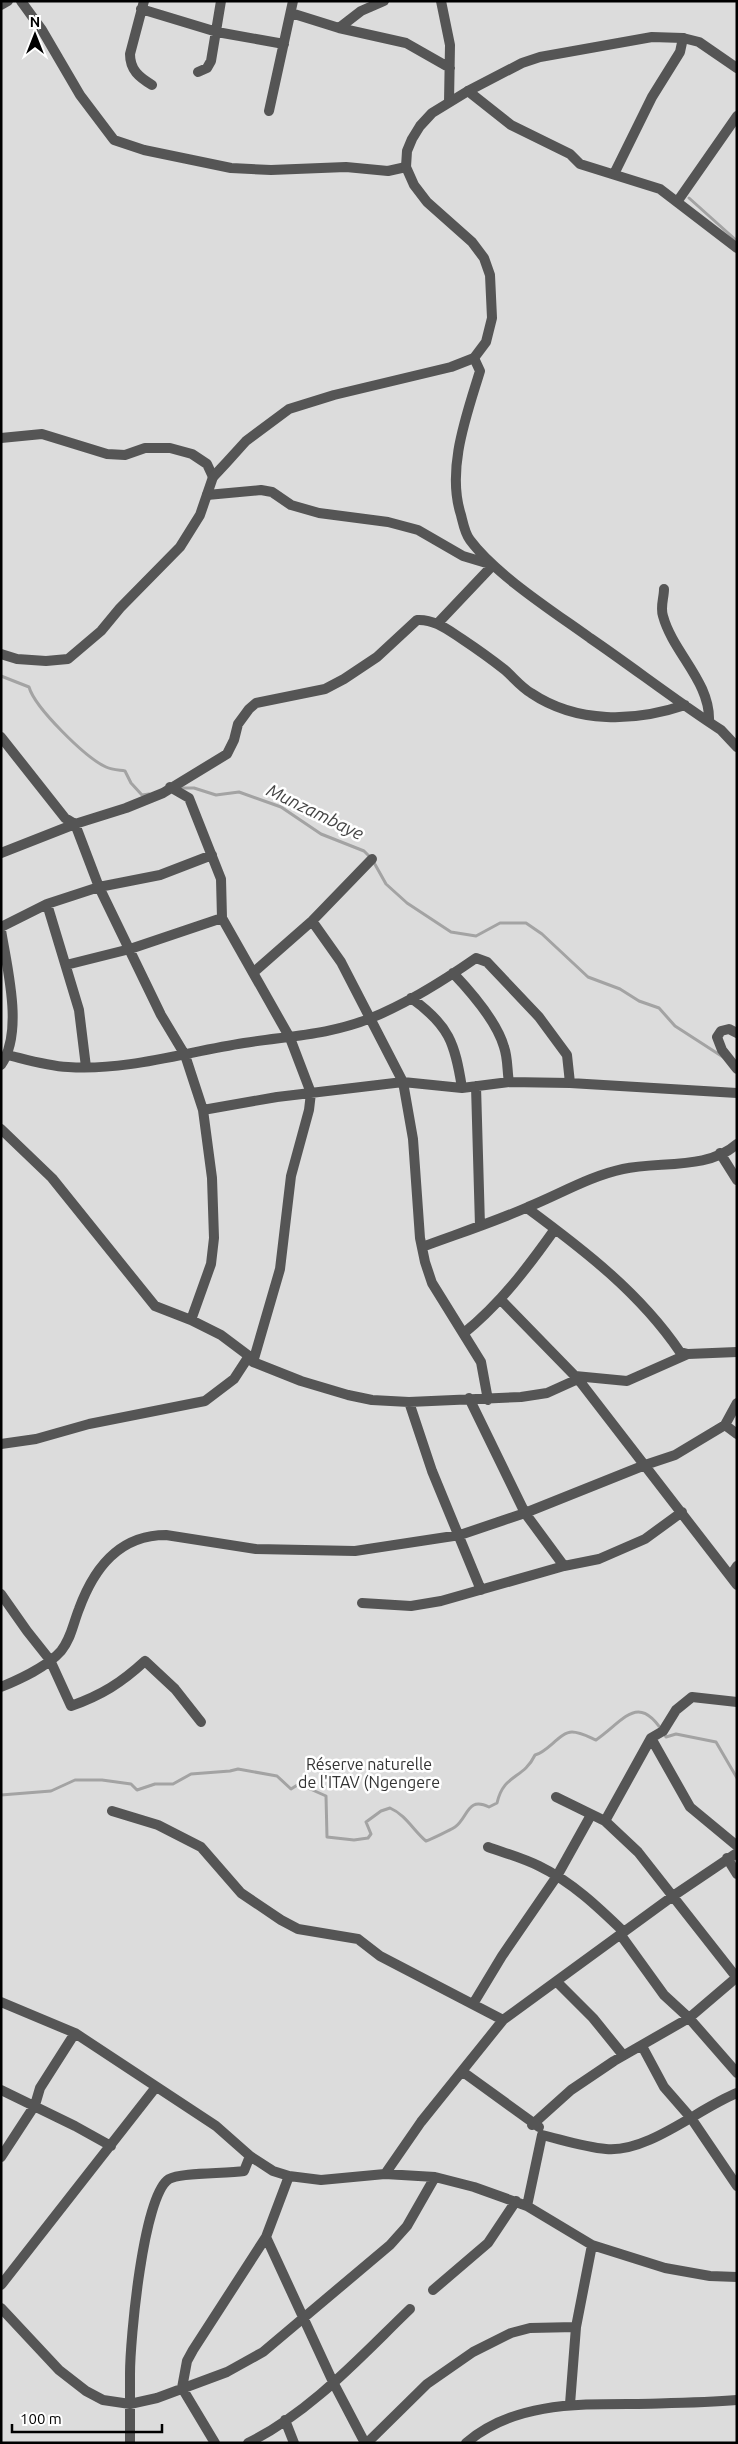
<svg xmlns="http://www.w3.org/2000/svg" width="738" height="2444" font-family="Ubuntu,sans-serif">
<rect width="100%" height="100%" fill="#fff"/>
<path fill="#dcdcdc" d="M1 1H737V2443H1Z"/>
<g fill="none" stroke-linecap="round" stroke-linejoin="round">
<path stroke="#a3a3a3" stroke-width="3" d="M689 198 737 241
M1 676 29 687C35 708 86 758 106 767 112 770 119 770 125 771L131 783 142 795 149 794
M179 788H194L216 795 239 792 281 807 321 834 364 851 372 859 386 884 407 903 451 932 476 936 500 923H526L542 934 588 977 620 989 639 1001 659 1008 675 1026 723 1057
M1 1795 51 1791 75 1780H102L131 1784 137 1790 155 1784H173L191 1774 230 1771 238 1769 277 1776 291 1789 299 1784 326 1796 327 1837 354 1840 368 1838 371 1834 366 1822 381 1811 390 1808C406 1815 413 1830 426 1841 432 1839 450 1830 455 1827 468 1818 467 1796 489 1807L497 1803C504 1773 523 1780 535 1755 548 1752 560 1732 572 1732 580 1732 589 1737 596 1740 625 1720 639 1690 666 1737L676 1734 716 1742 737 1778"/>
<path stroke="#555" stroke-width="10" d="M21 1 42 30 80 95 114 140 144 150 231 168 271 170 346 167 388 171 406 167
M144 1 130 54C130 70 139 77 152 85
M441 1 450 45 449 102
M1 5 8 1
M141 9 217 32 284 44
M291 13 339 28 406 43 450 68
M339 28 361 11 384 1
M198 72 207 68 211 61 221 1
M468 91 511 125 570 154 580 164 660 189 737 248
M269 111 293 1
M614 174 652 97 680 52 683 38
M677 202 737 116
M474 358 480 371C467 414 446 469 461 515 463 523 465 534 470 540 496 575 554 612 590 638 634 668 676 701 721 730L737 747
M1 438 42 434 107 454 125 455 145 448H170L192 454 207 464 213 477
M207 495 261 490 272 492 291 505 319 513 388 522 418 530 463 556 493 565
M664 589C664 598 660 607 663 616 673 653 711 682 709 722
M438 623 493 565
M1 737 65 818 75 824 99 887 161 1015 185 1055 203 1110 212 1178 214 1238 211 1264 191 1320
M170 787 189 798 221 879 222 918 290 1038 311 1093 309 1110 291 1176 280 1269 253 1362
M1 853 75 824 126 808 163 793 227 754 234 740 238 724 249 709 256 703 325 689 344 679 377 657 417 620C435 619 448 630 462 639 477 649 491 659 505 670 514 678 521 687 531 693 577 724 635 722 685 705
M47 904 79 1010 86 1067
M312 921 341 962 403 1082 413 1139 420 1238 425 1262 432 1283 481 1362 488 1400
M1 927 47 904 99 887 160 875 212 855
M1 930C7 968 24 1032 1 1065
M66 965 130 949 222 918
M254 972 312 921 372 859
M453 973C471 992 497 1022 504 1047 508 1058 507 1071 509 1082
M411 998C449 1025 455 1043 462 1088
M737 1033 729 1029 721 1031 717 1037 722 1050 737 1069
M8 1055C28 1060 47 1066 68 1067 127 1071 186 1052 244 1043 287 1036 330 1035 371 1018 408 1003 443 981 476 958L487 962 539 1017 567 1055 570 1083
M476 1086 480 1226
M203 1110 277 1097 403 1082 462 1088 509 1082 570 1083 737 1093
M1 1129 52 1178 155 1306 191 1320 221 1335 249 1356 253 1362 301 1381 348 1395 372 1400 409 1402 521 1397 547 1393 578 1379 575 1376 627 1381 688 1354 737 1352
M720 1153 737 1180
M527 1208C584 1250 640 1293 680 1352L688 1354
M422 1247C457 1234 494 1222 528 1207 560 1194 590 1176 623 1169 659 1161 708 1170 737 1144
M500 1299 575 1376
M464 1333C501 1303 528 1267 555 1229
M578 1379 737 1585
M469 1398 525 1513 564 1566
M409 1402 432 1471 481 1590
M725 1425 737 1434
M1 1444 36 1439 89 1424 205 1401 234 1379 249 1356
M731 1575 737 1566
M1 1594 27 1631 50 1660 71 1706C102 1695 121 1683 145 1661L175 1689 201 1722
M362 1603 411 1606 441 1601 564 1566 599 1559 645 1539 682 1512
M1 1687C20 1679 47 1667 61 1651 71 1639 73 1624 79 1609 94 1568 119 1535 166 1535L256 1549 355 1551 460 1535 525 1513 645 1465 675 1455 725 1425 737 1403
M651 1738 690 1807 737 1846
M556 1797 605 1821 638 1852 737 1978
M112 1811 158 1825 201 1847 241 1893 281 1920 298 1929 358 1939 380 1956 503 2020
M605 1821 651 1738 663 1731 676 1710 692 1697 737 1702
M488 1847C505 1853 523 1858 539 1866 572 1882 598 1907 624 1932
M727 1858 737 1874
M620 1934 664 1995 689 2018 737 2073
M557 1982 593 2018 623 2055
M1 2002 75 2033 216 2126 250 2156 273 2171 289 2176 321 2180 385 2174 435 2177 474 2187 527 2206 592 2245 665 2268 710 2276 737 2277
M473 2004 502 1956 557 1876 591 1815
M642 2046 664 2087 691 2118 737 2186
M463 2072 539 2127
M1 2090 75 2126 111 2146
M532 2125 571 2090 614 2061 689 2018 737 1977
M1 2157 35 2105 40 2088 75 2033
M385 2174 421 2122 503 2020 673 1896 737 1853
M527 2206 542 2135C563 2140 585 2147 606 2149 648 2153 699 2108 737 2093
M266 2237 333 2382 365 2443
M1 2285 156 2087
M433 2290 488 2243 516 2201
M1 2308 59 2370 86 2391 103 2400 130 2404 157 2398 227 2372 263 2352 390 2245 407 2226 435 2177
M570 2404 576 2327 592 2245
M285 2420 294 2443
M130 2443C130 2420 130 2397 130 2374 130 2341 143 2195 169 2179 181 2172 227 2174 244 2171L250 2156
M215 2443 182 2388 187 2361 193 2350 266 2237 289 2176
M248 2443C311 2412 360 2357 410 2309
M367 2443 427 2384 473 2352 511 2333 530 2328 576 2327
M466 2443C513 2403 575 2404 633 2404 668 2403 702 2403 737 2400"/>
<path stroke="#555" stroke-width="10" d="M1 654 17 659 46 661 68 659 101 631 120 608 180 547 200 515 213 477 227 462 246 441 289 409 334 395 451 367 474 358 486 342 492 318 490 275 484 258 472 242 427 202 414 185 406 167 407 151 412 139 420 126 432 113 468 91 522 63 540 57 652 37 683 38 699 42 737 68"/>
</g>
<g text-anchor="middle" stroke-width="5" stroke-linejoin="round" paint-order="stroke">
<g font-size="16" fill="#333" stroke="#fff">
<text x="369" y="1770">Réserve naturelle<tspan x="369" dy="18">de l'ITAV (Ngengere</tspan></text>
</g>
<g font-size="18" font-style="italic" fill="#444" stroke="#fff">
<text transform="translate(315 812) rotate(26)" y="6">Munzambaye</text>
</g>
</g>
<rect width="738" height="2444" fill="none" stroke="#000000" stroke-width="5"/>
<g transform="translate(35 35)" stroke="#ffffff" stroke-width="4" paint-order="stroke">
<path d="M0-4L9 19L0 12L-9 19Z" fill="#000000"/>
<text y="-8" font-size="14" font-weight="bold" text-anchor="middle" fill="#000000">N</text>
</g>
<path d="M12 2424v8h150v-8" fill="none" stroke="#000000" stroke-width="2.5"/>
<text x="20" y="2424" font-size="15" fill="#000000" stroke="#ffffff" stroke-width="4" paint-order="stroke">100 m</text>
</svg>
